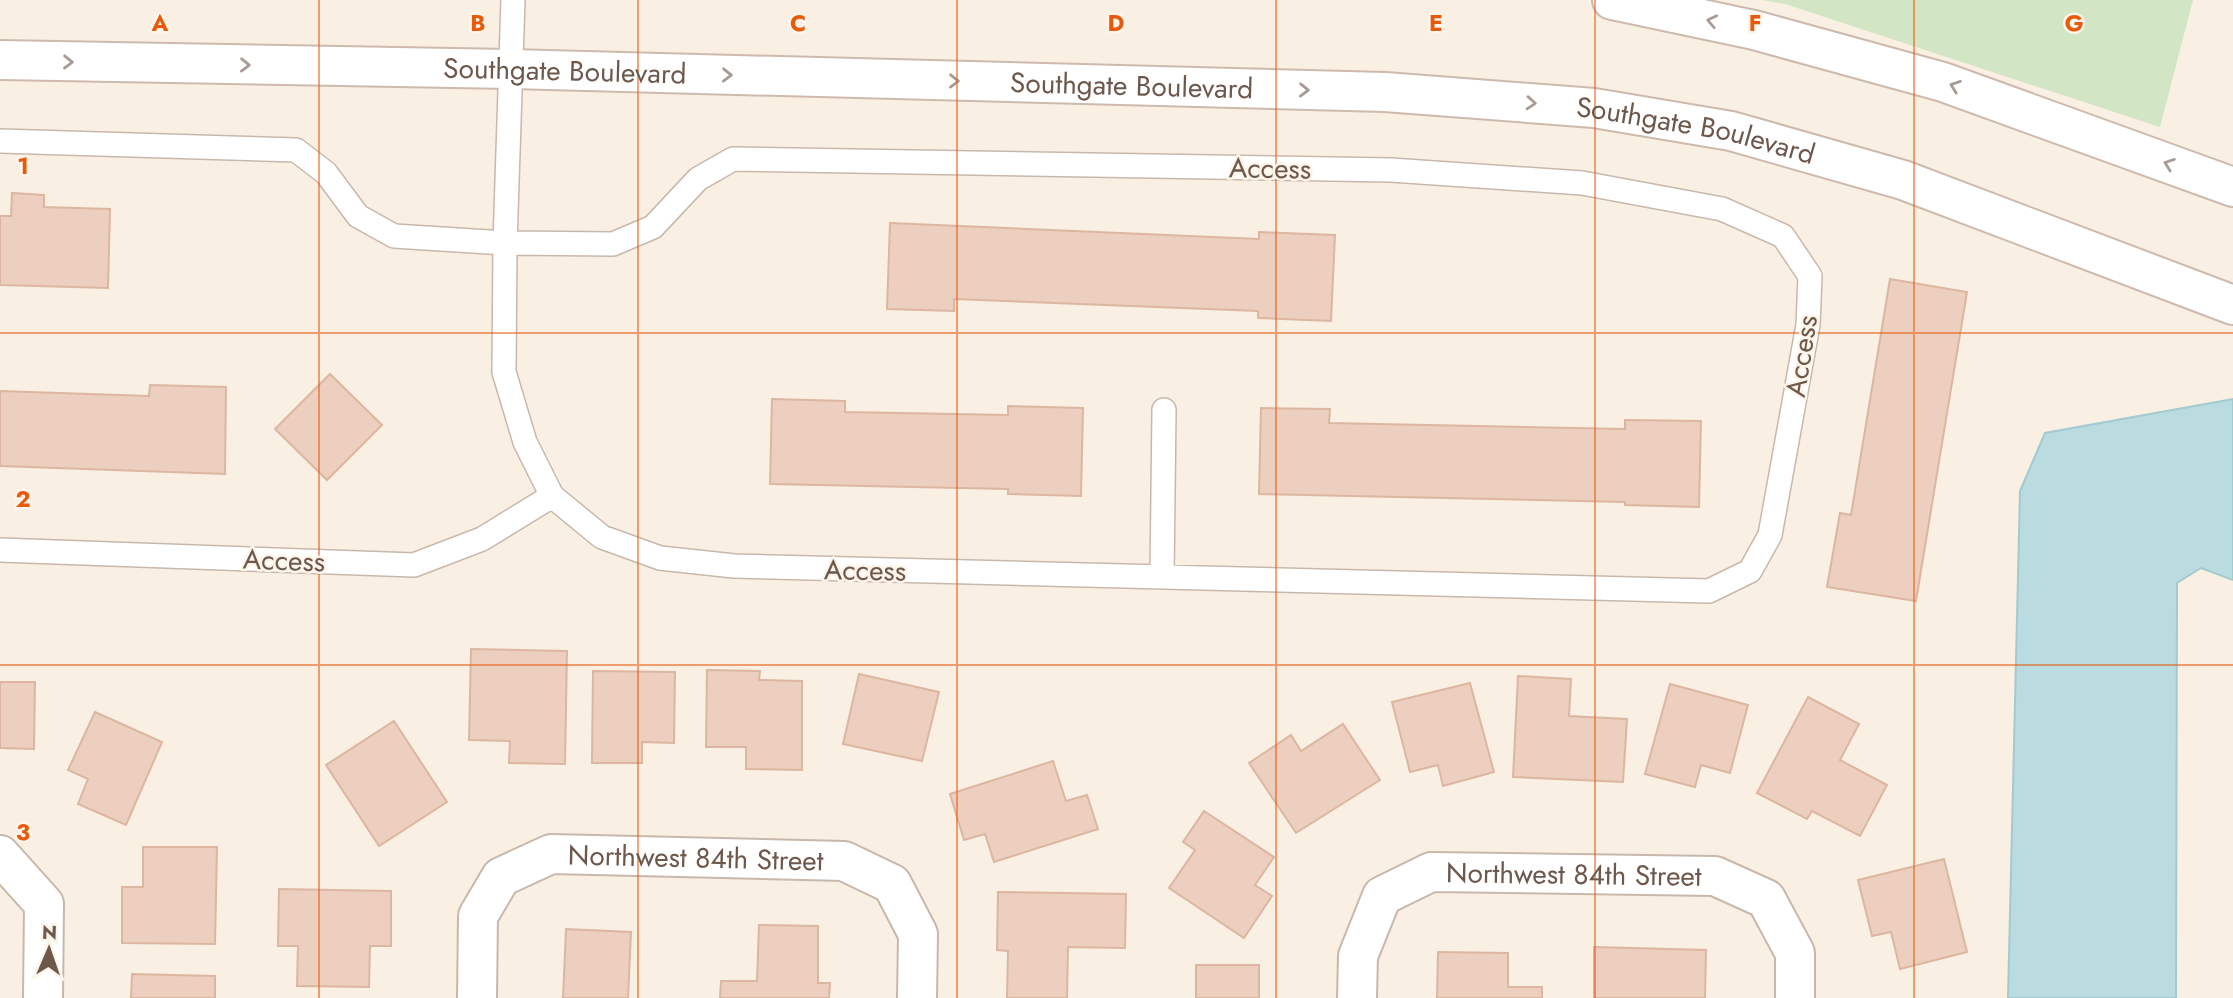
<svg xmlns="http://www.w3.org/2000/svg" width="2233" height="998" font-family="Jost,sans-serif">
<rect width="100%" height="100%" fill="#f9f0e3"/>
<path fill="#d2e5c4" d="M1762 0H2193L2160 127 1785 4Z"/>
<path fill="#badbe0" stroke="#a2cad1" stroke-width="2" d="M2233 399V580L2201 568 2177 583 2176 998H2008L2020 491 2045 433Z"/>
<path fill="#eccfbe" stroke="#dcb6a0" stroke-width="2" d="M12 193 44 195V207L110 209 108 288 0 285V216H11Z
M890 223 1259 239V232L1335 235 1331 321 1258 318V311L954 299V311L887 309Z
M1890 279 1967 292 1916 601 1827 587 1840 513 1851 515Z
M330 374 382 425 327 480 275 429Z
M150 385 226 387 225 474 0 466V391L149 396Z
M772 399 845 401V412L1008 415V406L1083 408 1081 496 1008 494V489L770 484Z
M1261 408 1330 409 1329 423 1625 429V420L1701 421 1699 507 1625 505V502L1259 494Z
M471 649 567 651 565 764 509 763 510 741 469 740Z
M707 670 760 671 759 680 802 681V770L746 769V747H706Z
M593 671 675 672 674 743 642 742V763H592Z
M859 674 939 692 922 761 843 744Z
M1518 676 1571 679 1569 716 1627 719 1623 782 1513 777Z
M0 682H35L34 749 0 748Z
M1470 683 1494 772 1443 786 1438 765 1410 772 1392 702Z
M1670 684 1748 705 1730 773 1701 765 1695 787 1645 774Z
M1808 697 1859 724 1840 760 1887 785 1860 836 1812 811 1807 819 1757 793Z
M95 712 162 742 126 825 78 804 88 779 68 770Z
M394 721 447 802 379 846 326 765Z
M1343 724 1380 780 1296 833 1249 763 1291 735 1301 751Z
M1053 761 1066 801 1087 795 1098 829 994 862 985 834 964 840 950 794Z
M1204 811 1274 857 1255 885 1272 896 1244 938 1169 888 1195 850 1183 842Z
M143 847H217L215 944 122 943V887H143Z
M1944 859 1967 952 1900 969 1891 932 1872 936 1858 880Z
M279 889 391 891V946H370L369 987 297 986 298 946H278Z
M998 892 1126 894 1125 948 1068 947 1067 998H1007L1008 951 997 950Z
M759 925 818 926V983H830L829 998H720L721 981H757Z
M566 929 631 932 628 998H563Z
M1594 947 1706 950 1705 998H1594Z
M1438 952 1508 953V987H1542V998H1437Z
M1196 965H1259V998H1196Z
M132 974 215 976V998H131Z"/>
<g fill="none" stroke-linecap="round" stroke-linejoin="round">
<defs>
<path id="lane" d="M513 0 505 243 504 372 525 442 552 496
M0 141 296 150 326 173 358 216 394 236 505 243 613 244 653 227 698 179 733 159 1391 170 1582 183 1722 209 1783 236 1810 276 1808 325 1770 535 1750 571 1709 591 734 566 660 558 602 537 552 496 482 539 414 565 0 550
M1162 577 1164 410"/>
<g id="street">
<path d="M0 855 44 904 43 998"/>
<path id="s1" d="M477 998 478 916 501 877 551 854 844 861 892 884 918 934 917 998"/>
<path id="s2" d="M1357 998 1358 956 1382 896 1431 872 1715 876 1766 899 1795 953V998"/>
</g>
<g id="secondary">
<path d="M1612 0 1754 30 1943 82 2233 187"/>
<path id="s3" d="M0 60 511 69 1385 92 1594 108 1731 131 1903 180 2233 305"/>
</g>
</defs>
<use href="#lane" stroke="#c8b8ab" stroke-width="26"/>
<use href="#street" stroke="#c8b8ab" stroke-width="42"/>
<use href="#secondary" stroke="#cebaac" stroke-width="42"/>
<use href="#lane" stroke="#fff" stroke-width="23"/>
<use href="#street" stroke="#fff" stroke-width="38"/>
<use href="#secondary" stroke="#fff" stroke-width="38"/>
</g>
<defs><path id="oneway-chevron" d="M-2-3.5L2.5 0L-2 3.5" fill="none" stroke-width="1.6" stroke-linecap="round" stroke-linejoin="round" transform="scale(1.75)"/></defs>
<g stroke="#a89b94">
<use href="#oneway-chevron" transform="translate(1712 21) rotate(-168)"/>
<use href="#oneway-chevron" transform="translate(68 62) rotate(1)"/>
<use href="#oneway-chevron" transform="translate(245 65) rotate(1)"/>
<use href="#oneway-chevron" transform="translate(727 75) rotate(1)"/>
<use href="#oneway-chevron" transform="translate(954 81) rotate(1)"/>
<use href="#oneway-chevron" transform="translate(1955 86) rotate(-160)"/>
<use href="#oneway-chevron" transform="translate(1304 90) rotate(1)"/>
<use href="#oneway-chevron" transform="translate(1531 103) rotate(4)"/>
<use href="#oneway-chevron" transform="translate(2169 164) rotate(-160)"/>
</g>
<path fill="none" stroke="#e8590c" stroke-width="2" stroke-opacity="0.55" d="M319 0V998M638 0V998M957 0V998M1276 0V998M1595 0V998M1914 0V998M0 333H2233M0 665H2233"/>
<g text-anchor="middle" stroke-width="5" stroke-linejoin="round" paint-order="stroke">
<g font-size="28" fill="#6e584c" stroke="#fdf5e9">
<text dy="10" stroke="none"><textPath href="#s3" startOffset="565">Southgate Boulevard</textPath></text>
<text dy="10" stroke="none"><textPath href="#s3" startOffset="1132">Southgate Boulevard</textPath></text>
<text dy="10" stroke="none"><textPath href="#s3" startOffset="1699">Southgate Boulevard</textPath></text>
<text transform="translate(1270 168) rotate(1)" y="10">Access</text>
<text transform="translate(1801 356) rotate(-81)" y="10">Access</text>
<text transform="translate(284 560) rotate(2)" y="10">Access</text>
<text transform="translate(865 570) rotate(1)" y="10">Access</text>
<text dy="10" stroke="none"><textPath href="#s1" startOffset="327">Northwest 84th Street</textPath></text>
<text dy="10" stroke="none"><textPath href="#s2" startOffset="304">Northwest 84th Street</textPath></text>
</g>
</g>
<g font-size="23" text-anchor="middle" font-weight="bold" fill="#e8590c" stroke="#fdf5e9" stroke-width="5" stroke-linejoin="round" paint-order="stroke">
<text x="160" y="31">A</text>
<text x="478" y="31">B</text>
<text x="798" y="31">C</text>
<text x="1116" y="31">D</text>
<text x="1436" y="31">E</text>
<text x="1755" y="31">F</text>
<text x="2074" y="31">G</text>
<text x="23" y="174">1</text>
<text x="23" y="507">2</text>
<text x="23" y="840">3</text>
</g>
<g transform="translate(49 949) rotate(2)" stroke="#fdf5e9" stroke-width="5" paint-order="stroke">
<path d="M0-5L12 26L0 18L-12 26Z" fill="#6e584c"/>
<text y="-10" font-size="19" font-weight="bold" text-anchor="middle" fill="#6e584c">N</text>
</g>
</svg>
